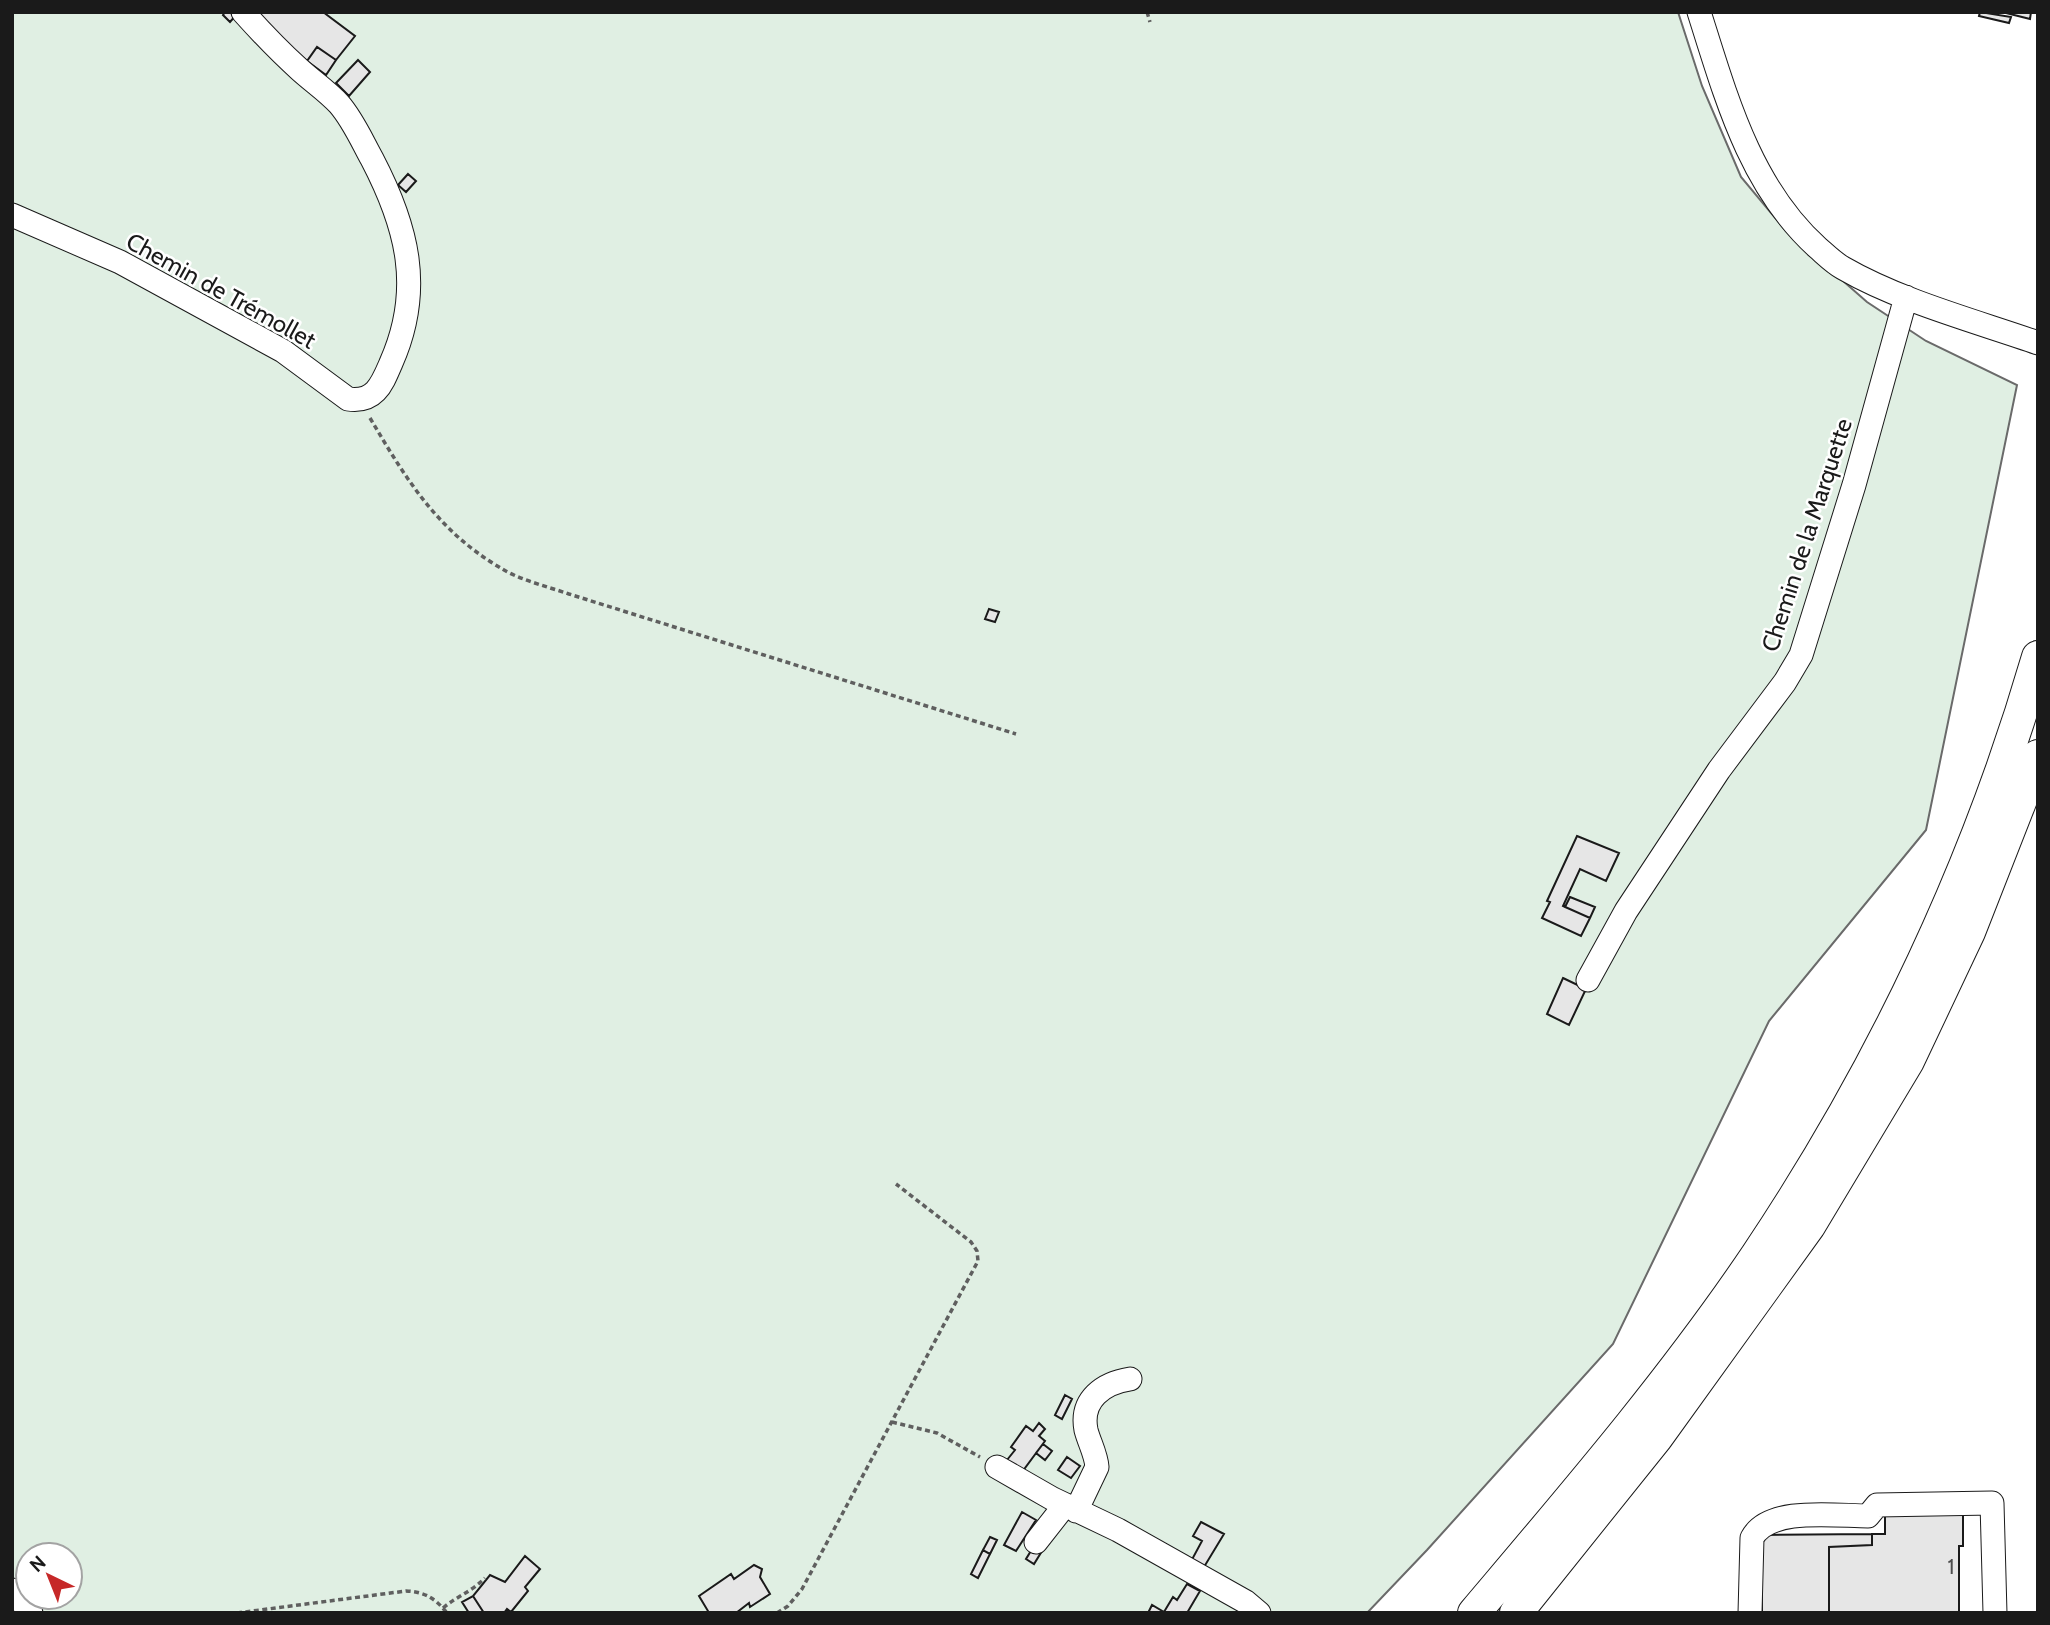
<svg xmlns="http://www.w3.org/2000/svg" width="2050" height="1625" font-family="Cabin,sans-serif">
<rect width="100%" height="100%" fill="#fff"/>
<path fill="#e0efe3" stroke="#6a6a6a" stroke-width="2" fill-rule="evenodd" d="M12 12H1678L1702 86 1741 177 1786 231 1867 302 1926 341 2017 385 1926 830 1769 1021 1613 1344 1427 1550 1367 1613H12ZM28 1555H70V1597H28Z"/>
<path fill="#e6e6e6" stroke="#1a1a1a" stroke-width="2" d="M225 12H235L237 14 230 22 223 15Z
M257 12H323L355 36 336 60 317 47 307 61 261 25Z
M1980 12 2011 17 2009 23 1979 16Z
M2002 12H2031L2030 19Z
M317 47 336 60 326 75 307 61Z
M358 60 370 72 349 96 336 83Z
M408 174 416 181 406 192 398 185Z
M989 609 999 612 995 622 985 619Z
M1577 836 1619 853 1606 881 1580 869 1563 906 1590 918 1581 936 1542 918 1550 902 1547 901Z
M1570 897 1595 907 1590 918 1565 907Z
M1563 978 1586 989 1569 1025 1547 1014Z
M1065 1395 1072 1399 1062 1419 1055 1415Z
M1039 1423 1045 1429 1039 1436 1045 1441 1022 1472 1007 1460 1015 1450 1011 1447 1026 1426 1033 1431Z
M1043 1444 1052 1451 1045 1460 1036 1453Z
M1067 1457 1080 1466 1071 1478 1058 1470Z
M1963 1511V1546H1959V1613H1829V1547L1872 1545V1534H1885V1512Z
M1022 1512 1036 1520 1016 1551 1004 1545Z
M1201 1522 1224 1534 1201 1572 1189 1565 1202 1541 1193 1536Z
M1872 1534V1545L1829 1547V1613H1762L1761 1535Z
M990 1537 997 1540 990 1554 983 1550Z
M1034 1546 1042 1551 1034 1564 1026 1559Z
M983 1550 990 1554 978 1578 971 1574Z
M525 1556 540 1569 525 1587 528 1591 511 1612 507 1609 504 1613H484L473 1596 490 1575 505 1582Z
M754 1565 762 1569 760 1577 770 1594 750 1607 749 1603 736 1613H706L708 1611 699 1596 731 1574 734 1579Z
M1187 1584 1200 1591 1187 1613H1148L1152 1605 1164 1612 1173 1597 1177 1600Z
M473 1596 484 1613H469L462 1602Z"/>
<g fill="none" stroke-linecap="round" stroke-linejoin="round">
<defs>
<path id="minor" d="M1699 12C1726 97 1750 187 1818 248 1826 255 1834 263 1843 268 1900 301 1975 321 2038 343
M12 215 120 262 283 351 348 399C375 403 382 384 391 363 424 289 407 226 372 159 362 141 353 120 339 104 327 91 312 81 299 69 279 51 261 32 243 12
M1588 980 1626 911 1719 770 1785 682 1801 655 1854 485 1906 297
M997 1467 1053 1499 1118 1530 1246 1602 1259 1613
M1076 1511 1097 1467C1096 1454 1089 1442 1086 1430 1080 1399 1104 1383 1130 1379
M1036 1542 1065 1505
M12 1590 31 1613
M1750 1613 1752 1538C1769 1506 1836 1516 1868 1516L1877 1505 1992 1503 1995 1613"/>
<path id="highway" d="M1474 1613C1572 1497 1672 1381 1757 1255 1880 1071 1976 870 2038 657
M1516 1613 1657 1437 1809 1226 1908 1061 1969 932 2038 756"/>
</defs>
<use href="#minor" stroke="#1a1a1a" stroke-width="25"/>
<use href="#highway" stroke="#1a1a1a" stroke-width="34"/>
<path stroke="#5f5f5f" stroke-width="3.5" stroke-dasharray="5 3.5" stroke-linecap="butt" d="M1147 12 1150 22
M370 418C406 479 437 530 499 567 519 580 546 586 569 594L1016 734
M892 1422 937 1433 980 1457
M443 1608C457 1596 470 1593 485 1578
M237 1613 406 1591C425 1592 435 1598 447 1613
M777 1613 788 1606 802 1589 978 1261 977 1251 971 1242 896 1184"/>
<use href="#minor" stroke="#fff" stroke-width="23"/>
<use href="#highway" stroke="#fff" stroke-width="32"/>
</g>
<g text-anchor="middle" stroke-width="5" stroke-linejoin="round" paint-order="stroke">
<g font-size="21" fill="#4d4d4d">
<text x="1951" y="1574">1</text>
</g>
<g font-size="24" fill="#1a1a1a" stroke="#fff">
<text transform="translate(221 291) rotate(29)" y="8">Chemin de Trémollet</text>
<text transform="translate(1807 535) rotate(-72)" y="8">Chemin de la Marquette</text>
</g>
</g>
<rect width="2050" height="1625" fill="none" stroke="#1a1a1a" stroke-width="28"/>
<g transform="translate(49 1576) rotate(317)"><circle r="33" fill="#ffffff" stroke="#a3a3a3" stroke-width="2"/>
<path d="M0-5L12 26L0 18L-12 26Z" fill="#c62828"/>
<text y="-10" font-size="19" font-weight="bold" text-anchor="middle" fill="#1a1a1a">N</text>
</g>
</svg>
